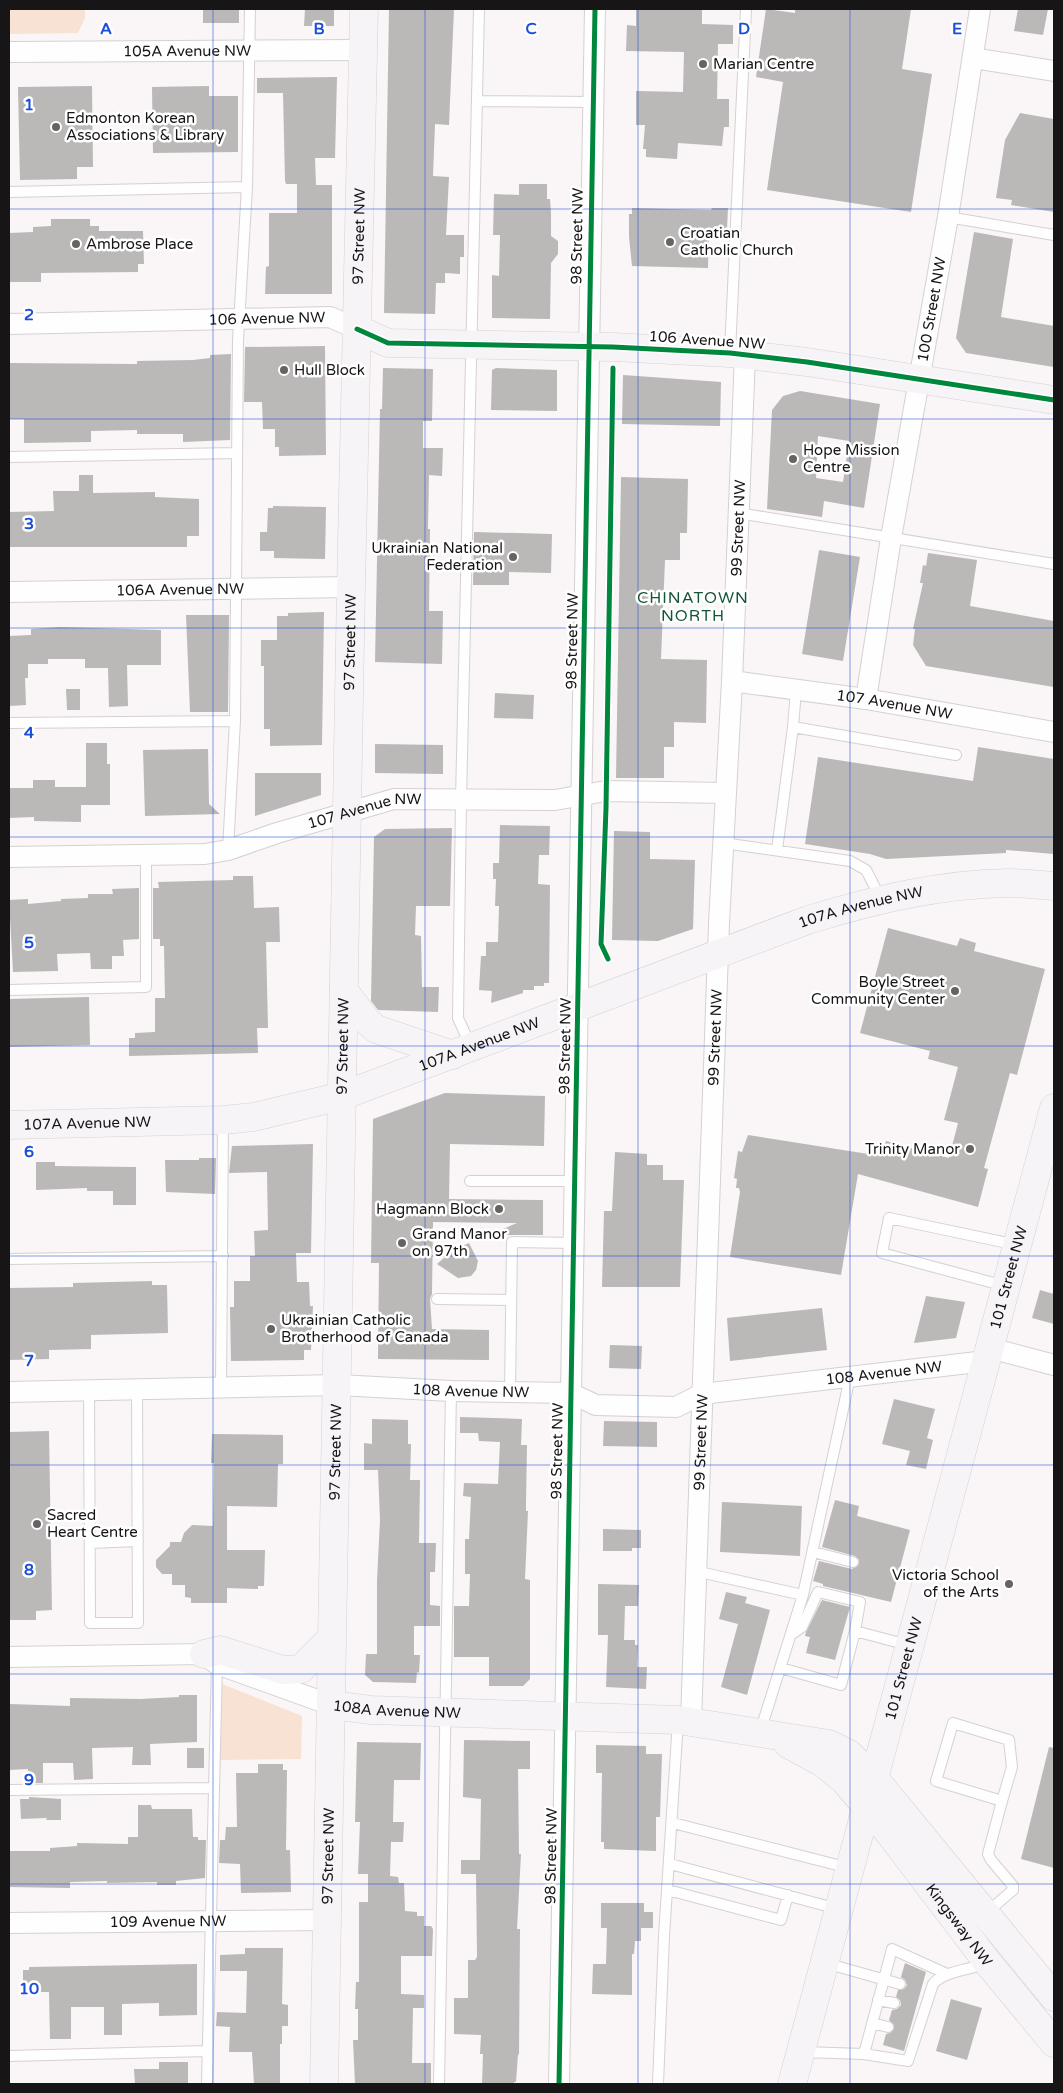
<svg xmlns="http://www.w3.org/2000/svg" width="1063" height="2093" font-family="'Varela Round',sans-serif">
<rect width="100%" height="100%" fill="#faf5f7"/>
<path fill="#f8e2d4" d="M9 9H85V18L78 33 9 34Z
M222 1684 302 1716 301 1759 220 1760Z"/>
<path fill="#bbb8b8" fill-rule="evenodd" d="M203 9H239V23H203Z
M305 9H334V26H304Z
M389 9H454L449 125 435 124 433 176 449 177 446 235H464V257H460V274L445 273V283H436L435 314 384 313Z
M636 9H702V24L733 25V44H718L717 99H729V127H724L722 146 678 143 677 159 646 157V149H643L645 125H636V91L683 92 684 52 626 51 627 25 636 26Z
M766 9 795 13V9H911L902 69 932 74 911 212 767 190 783 82 756 77Z
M1018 9H1048L1043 35 1014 31Z
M337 77 335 158H315L316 185H332V294H265L266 267 269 266V213H297V184H286L285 181 283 93H257V78Z
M92 86 93 167H77V179L20 180 18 87Z
M209 86V96H238V152L153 153 152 87Z
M1020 113 1054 119V212L1011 205 1012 200 996 198 1005 140Z
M519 184H547V199H550L551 213V236L558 241V254L551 263 550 319 492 318V275L499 276 500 235H493L494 194 519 195Z
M632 208 711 210 712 208H728L727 230 709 229 708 268 632 266 629 237V214H632Z
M51 219H90V226H99V231H143L144 264H138V272L41 273V282H9V233L33 232V227L51 226Z
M974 232 1013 239 1001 317 1054 326V367L966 353 956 338Z
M325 346 326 455 279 456V447H275V429H263L262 402H244L245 347Z
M231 354 230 440 183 442V434H137V430L91 431V442L24 443V419H9V363L137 364V361L193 360 210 358V355Z
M383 368 433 369 432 421H423V448H443L442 476 429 475 428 529H430L429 611H443L442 664 375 662 380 409H382Z
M496 368 557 370V411L491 410 492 370Z
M623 375 721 382 720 426 622 424Z
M800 391 880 404 864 508 824 501 822 517 767 509 772 410 783 396ZM818 436 849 441 843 482 816 478Z
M79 475H93V493L155 492V497L199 499V536H187V547H9V512L54 511 53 491H79Z
M621 477 688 479 687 533H680V560H665L661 659 707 660 706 723 674 722V747H664V778H616Z
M273 506 326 507 325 559 274 558V551H260V532H267L268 508H273Z
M474 532 552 534 551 573 509 572V585H473Z
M819 550 860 557 843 661 802 654Z
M928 553 977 560 970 606 1054 621V687L926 666 913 645 915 629H913L923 583H920L923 565 926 566Z
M324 612 322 745 270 746V729H264V666H261V640H277V616H288V613Z
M186 615H229L228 712H190Z
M60 627 161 630V665H127L128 706 109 707 108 668H85V659H48V664H28V678H25L26 705 9 706V636L31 635V629Z
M66 689H80V710H67Z
M495 693 534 695 533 719 494 718Z
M86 743H107V764H110V805H81V822L34 821V817L9 818V788H33V780H55V787H86Z
M375 744 443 745V774L375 773Z
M978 747 1054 759V854L1006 850V853L886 859 870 854 805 844 818 757 973 781Z
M208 749 209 804 220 814 145 816 143 750Z
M255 773H321V795L255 816Z
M500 825 550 826 549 855H539L538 884 550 885 549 983H544V986H534V990H523V993L491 1003 492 991 479 990 481 956H486V942H498L499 906H495L496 879H493V863H499Z
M452 828 450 906H416L415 935 421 936 422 987H439L438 1012 378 1010 371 1001 374 837 385 829Z
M614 831 650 832V859L695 860 693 929 658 941 612 940Z
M233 876H253L254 908 279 907 280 942H266L268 1028H257L258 1053 129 1056V1038H135V1033L155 1032V998H165L164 946H160V939H153V888H159L158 882 233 880Z
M139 888V939L123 940 124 956H112V969H91L90 953 57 954 58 971 13 972 9 900 28 899V904L61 901V899L88 898V894H113L112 889Z
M888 928 957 946 960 938 976 943 974 951 1045 969 1017 1075 1010 1073 984 1168 988 1169 978 1207 858 1174 841 1275 730 1257 740 1192 739 1188H736L737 1179 734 1178 738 1151 742 1152 748 1135 881 1156 886 1141 949 1158 958 1123 944 1120 958 1067 928 1059 930 1051 860 1033Z
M89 997 90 1045 9 1047V999Z
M445 1093 545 1096 544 1146 450 1144 449 1199 543 1200V1235H489L517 1223 433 1222 432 1294 430 1299 432 1329 489 1330V1360L378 1359 379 1263H371L373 1119Z
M313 1144 311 1253H296L297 1282H309L310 1306H313L311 1350H304V1360L231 1361 230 1307H234V1281H250V1256H255L254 1231 268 1230 267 1172 229 1173 232 1146Z
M615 1152 647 1154V1165H663V1180H684L680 1287H602L604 1211H612Z
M199 1158H216L215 1194 166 1192 165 1160H199Z
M36 1162H55V1166L136 1167V1205H113V1191H87V1188L36 1190Z
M469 1243 478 1261 476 1270 471 1276 458 1278 437 1264 453 1250Z
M152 1281V1285H167L168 1333 91 1335V1349L49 1350V1359L9 1360V1288L73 1287V1283Z
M1040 1290 1054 1294V1324L1032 1318Z
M926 1296 965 1302 956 1338 914 1343Z
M822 1308 827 1350 730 1361 727 1318Z
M610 1345 642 1346 641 1369 609 1368Z
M894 1399 935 1409 927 1438 933 1440 926 1469 906 1465 910 1451 882 1444Z
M460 1417 522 1419 521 1445H527L526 1503V1511H528L525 1579 530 1580V1679L523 1686H489V1657H454V1606H469L470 1574H465V1539H469L471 1497 463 1496 464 1483 498 1484 500 1442 479 1441 478 1433H460Z
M372 1419 408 1420V1444H411L410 1480H420L419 1543H436L435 1572H430V1605L440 1606V1626H414V1655H420L419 1673 417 1672 416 1683 373 1682 365 1675 366 1654H377V1581L380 1520 378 1470H364V1443L372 1444Z
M604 1421 657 1422V1447L603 1446Z
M49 1431 52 1610 36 1611V1620H9V1432Z
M212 1434 283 1435V1464H278L277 1507 227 1506V1550H265L264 1586H258V1589L227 1588V1603H191V1598L185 1597V1585H172V1574H162L156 1567V1560L170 1546V1542H181L184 1533 192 1525 213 1526 214 1463H211Z
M835 1500 859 1506 857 1516 910 1530 891 1602 823 1586V1584L813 1581 819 1561 852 1569 859 1564V1560L855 1556 822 1547Z
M722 1502 802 1506 800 1556 720 1552Z
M603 1529 641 1530V1548H632V1551H603Z
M598 1584 639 1585 638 1606H625L624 1640H635V1645H638L637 1667H647L646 1689 606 1687 608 1635H598Z
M726 1592 747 1597 745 1603 770 1610 747 1695 721 1687 738 1624 719 1619Z
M822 1600 850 1607 835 1660 806 1653 810 1637 805 1636 806 1632Z
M179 1695H197V1742L150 1744 151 1765H132L133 1747 92 1748 93 1779 74 1780 73 1763H43V1783H28V1769L9 1770V1704L70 1706V1698L140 1699 179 1697Z
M464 1740 530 1741V1769H518L519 1854H521L517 1929H520L519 2055 518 2054 516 2082H514V2084H482L483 2054H480L481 2035 454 2034V1998H468V1960H475L477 1957 476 1874H461V1860H480L481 1799 463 1797Z
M357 1742 421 1743 420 1780H394L393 1822H404L403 1842H391L390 1876 398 1877 399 1883H404L405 1911 417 1912V1916H424V1926H431L433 1929 432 1956H401V1994L424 1995V2008H413L412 2063H431V2084H355L353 2040H358V2009H355L356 1982H359V1902H368V1874H358L360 1822H355Z
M596 1745 646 1746V1754H662L660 1817H656V1851L604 1849V1842H601L602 1773H596Z
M1049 1747 1054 1748V1868L1021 1859Z
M187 1748H204V1768H187Z
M258 1764H283V1770H287L286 1850H290L291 1892 241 1893 240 1864 219 1863 220 1840H225L226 1827H237L236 1773H258Z
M29 1797 61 1799V1820H46L47 1818 21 1819 20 1799H29Z
M138 1805H151L152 1809H192L193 1837H198V1840H206L205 1878 176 1881V1885H157V1882L107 1883V1881L70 1882V1888L9 1887V1851H50V1848L77 1846V1843L128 1844V1837H138Z
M601 1903H644V1912H653V1928H641V1941H635L634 1954H632V1995L592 1994 593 1964H606L607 1928H601Z
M245 1948H283L282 2004 288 2005V2026H282V2044H280V2084H254L252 2052H229L230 2027 216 2026 217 2012 246 2013 247 1971H220V1955L245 1954Z
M905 1963 926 1972 904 2051 883 2045 886 2034 890 2033 894 2029V2025L889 2020 892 2010 897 2009 901 2005 900 2000 896 1997 898 1990 904 1989 907 1985 905 1980 901 1977Z
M197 1964V2015L159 2016V2003L122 2004V2035H104V2007H71V2039H50L49 1992H23V1970H29V1967Z
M951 1999 982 2008 967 2060 936 2051Z
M159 2062H188V2083L135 2084 134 2069H159Z"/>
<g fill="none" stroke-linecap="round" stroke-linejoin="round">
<defs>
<path id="lane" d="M477 101 592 102
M9 192 247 187
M948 217 1054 235
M730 352 746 9
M9 457 237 453
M738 513 1054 564
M9 723 235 721
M793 727 796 690
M723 843 850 861 866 870 881 899
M228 850 235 721 238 341 247 187 250 9
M777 850 793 727 956 755
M9 990 146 987V855
M471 1047 458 1018 461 800 479 9
M470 1181H575
M9 1259 223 1256
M1005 1286 882 1253 889 1218 1017 1245
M437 1299 511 1300
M221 1387 223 1121
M89 1389 90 1623H138L137 1388
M510 1392 512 1242 574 1243
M90 1543 138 1541
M813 1552 853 1562
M695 1571 803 1595
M792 1634 802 1627 818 1592 860 1602 855 1631
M781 1668 841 1685 855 1631 908 1645
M760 1732 803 1595 850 1377
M9 1790 213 1788
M673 1823 849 1868
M670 1864 838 1909
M668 1890 781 1920 788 1895
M986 1913 1013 1890V1886L991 1860 988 1854 1002 1801 936 1781 953 1723 1009 1740 1012 1767 1002 1801
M825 1963 900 1984
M878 2000 894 2003
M872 2023 888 2027
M802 2052 864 2054 908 2061 933 1984C943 1971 971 1970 987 1963
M864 2054 892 1949 947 1974
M9 2056 207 2051
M207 2084 217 1664
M439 2084 451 1391
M658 2084 664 1936 678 1721"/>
<g id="street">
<path id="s1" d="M9 52 363 50"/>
<path d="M973 58 1054 71"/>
<path id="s2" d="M9 324 330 317 357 329"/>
<path id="s3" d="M9 592 351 587"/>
<path id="s4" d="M732 681 866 699 1054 732"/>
<path id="s5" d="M866 699 891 538 948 217 980 9"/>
<path id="s6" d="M9 857 205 854 228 850 277 833 394 799 555 800 606 791 726 793"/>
<path d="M990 1348 1054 1365"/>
<path id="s7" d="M9 1392 338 1385 451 1391 570 1393 596 1405 676 1407 702 1394 986 1361"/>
<path d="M9 1657 204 1654 217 1664 331 1705"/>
<path id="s8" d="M691 1721 719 923 732 681 745 355"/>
<path id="s9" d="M9 1923 327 1920"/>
<path d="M559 2084 595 9"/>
</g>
<g id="secondary">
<path d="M357 329 388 343 613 347 730 353 807 362 1054 400"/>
<path d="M344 991 367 1021 376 1029 453 1055"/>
<path id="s10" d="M9 1125 223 1120 254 1117 342 1096 808 920C873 900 940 884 1008 883 1023 883 1039 885 1054 886"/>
<path d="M204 1654 220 1650 283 1670 301 1669 331 1639"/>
<path id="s11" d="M331 1705 371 1710 678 1720 829 1744 849 1754 874 1778 1054 1997"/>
<path id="s12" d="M788 1744 823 1763 844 1780 890 1834 988 1963 1054 2043"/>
<path id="s13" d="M324 2084 351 587 364 9"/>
<path id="s14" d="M792 2084 1054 1108"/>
</g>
</defs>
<use href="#lane" stroke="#d5d1d2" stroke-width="12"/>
<use href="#street" stroke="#d5d1d2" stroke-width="22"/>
<use href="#secondary" stroke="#d5d1d2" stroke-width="29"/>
<use href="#lane" stroke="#fefefe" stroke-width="10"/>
<use href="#street" stroke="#fefefe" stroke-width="20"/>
<use href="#secondary" stroke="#f7f4f7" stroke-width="28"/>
<defs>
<path id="cycleway" d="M357 329 388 343 613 347 730 353 807 362 1054 400
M608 959 601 944 606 808 613 368
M559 2084 595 9"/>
</defs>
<use href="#cycleway" stroke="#fff" stroke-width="8"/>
<use href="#cycleway" stroke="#00873e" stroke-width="5"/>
</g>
<path fill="none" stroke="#1d4ed8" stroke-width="1" stroke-opacity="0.55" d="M213 9V2084M425 9V2084M638 9V2084M850 9V2084M9 209H1054M9 419H1054M9 628H1054M9 837H1054M9 1046H1054M9 1256H1054M9 1465H1054M9 1674H1054M9 1884H1054"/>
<g fill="#666365" stroke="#fff" stroke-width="2">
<circle cx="703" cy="64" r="5"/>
<circle cx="56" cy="127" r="5"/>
<circle cx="670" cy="242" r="5"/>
<circle cx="76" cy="244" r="5"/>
<circle cx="284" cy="370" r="5"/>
<circle cx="793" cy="459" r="5"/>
<circle cx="513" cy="557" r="5"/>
<circle cx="955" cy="991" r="5"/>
<circle cx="970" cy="1149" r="5"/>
<circle cx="499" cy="1209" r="5"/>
<circle cx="402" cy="1243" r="5"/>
<circle cx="271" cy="1329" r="5"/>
<circle cx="37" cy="1524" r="5"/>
<circle cx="1009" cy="1584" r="5"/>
</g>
<g text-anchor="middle" stroke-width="5" stroke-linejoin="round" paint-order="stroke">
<g font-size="15" fill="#171516" stroke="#fff">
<text dy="5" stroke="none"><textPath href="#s1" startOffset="178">105A Avenue NW</textPath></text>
<text transform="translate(577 236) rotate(-89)" y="5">98 Street NW</text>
<text dy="5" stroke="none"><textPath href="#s13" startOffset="1848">97 Street NW</textPath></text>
<text dy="5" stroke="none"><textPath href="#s5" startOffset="395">100 Street NW</textPath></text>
<text dy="5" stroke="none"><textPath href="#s2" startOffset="258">106 Avenue NW</textPath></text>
<text transform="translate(707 340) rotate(4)" y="5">106 Avenue NW</text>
<text dy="5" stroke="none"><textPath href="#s8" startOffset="1194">99 Street NW</textPath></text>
<text dy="5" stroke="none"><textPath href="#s3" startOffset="171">106A Avenue NW</textPath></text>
<text transform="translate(572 641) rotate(-89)" y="5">98 Street NW</text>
<text dy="5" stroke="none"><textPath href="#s13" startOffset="1442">97 Street NW</textPath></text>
<text dy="5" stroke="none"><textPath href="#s4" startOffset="164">107 Avenue NW</textPath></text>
<text dy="5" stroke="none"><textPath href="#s6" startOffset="362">107 Avenue NW</textPath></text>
<text dy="5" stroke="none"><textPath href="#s10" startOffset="888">107A Avenue NW</textPath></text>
<text dy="5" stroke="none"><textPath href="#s8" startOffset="684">99 Street NW</textPath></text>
<text dy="5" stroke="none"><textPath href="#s10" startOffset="482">107A Avenue NW</textPath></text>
<text dy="5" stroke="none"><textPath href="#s13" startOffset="1038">97 Street NW</textPath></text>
<text transform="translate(565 1046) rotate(-89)" y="5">98 Street NW</text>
<text dy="5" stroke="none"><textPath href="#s10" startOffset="78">107A Avenue NW</textPath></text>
<text dy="5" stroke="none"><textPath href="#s14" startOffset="835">101 Street NW</textPath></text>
<text dy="5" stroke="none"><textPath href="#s7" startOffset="882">108 Avenue NW</textPath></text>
<text dy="5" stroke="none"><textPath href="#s7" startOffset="462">108 Avenue NW</textPath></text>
<text dy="5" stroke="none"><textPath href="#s8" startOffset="279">99 Street NW</textPath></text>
<text dy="5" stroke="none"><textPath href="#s13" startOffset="632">97 Street NW</textPath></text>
<text transform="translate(557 1451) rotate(-89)" y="5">98 Street NW</text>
<text dy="5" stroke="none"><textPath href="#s14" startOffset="430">101 Street NW</textPath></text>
<text dy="5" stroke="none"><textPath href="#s11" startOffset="66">108A Avenue NW</textPath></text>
<text dy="5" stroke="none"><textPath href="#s13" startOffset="228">97 Street NW</textPath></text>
<text transform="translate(551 1856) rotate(-89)" y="5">98 Street NW</text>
<text dy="5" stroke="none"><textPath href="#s9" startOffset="159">109 Avenue NW</textPath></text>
<text dy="5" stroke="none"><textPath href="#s12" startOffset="252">Kingsway NW</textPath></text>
</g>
<g font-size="15" fill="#171516" stroke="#fff" text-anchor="start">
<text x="713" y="69">Marian Centre</text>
<text x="66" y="123">Edmonton Korean<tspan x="66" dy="17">Associations &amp; Library</tspan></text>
<text x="680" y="238">Croatian<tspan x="680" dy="17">Catholic Church</tspan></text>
<text x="86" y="249">Ambrose Place</text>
<text x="294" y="375">Hull Block</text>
<text x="803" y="455">Hope Mission<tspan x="803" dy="17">Centre</tspan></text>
<text x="503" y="553" text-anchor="end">Ukrainian National<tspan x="503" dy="17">Federation</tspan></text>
<text x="945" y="987" text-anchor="end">Boyle Street<tspan x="945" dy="17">Community Center</tspan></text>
<text x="960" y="1154" text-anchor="end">Trinity Manor</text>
<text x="489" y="1214" text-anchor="end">Hagmann Block</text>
<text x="412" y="1239">Grand Manor<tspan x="412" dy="17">on 97th</tspan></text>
<text x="281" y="1325">Ukrainian Catholic<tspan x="281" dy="17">Brotherhood of Canada</tspan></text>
<text x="47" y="1520">Sacred<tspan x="47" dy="17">Heart Centre</tspan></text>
<text x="999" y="1580" text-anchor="end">Victoria School<tspan x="999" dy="17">of the Arts</tspan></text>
</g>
<g font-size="16" letter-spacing="1" fill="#145538" stroke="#fff">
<text x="693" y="603">CHINATOWN<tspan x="693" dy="18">NORTH</tspan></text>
</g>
</g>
<g font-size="16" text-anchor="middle" font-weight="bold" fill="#1d4ed8" stroke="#fff" stroke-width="5" stroke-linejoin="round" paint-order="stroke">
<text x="106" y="34">A</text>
<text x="319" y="34">B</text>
<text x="531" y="34">C</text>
<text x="744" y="34">D</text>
<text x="957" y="34">E</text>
<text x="29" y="110">1</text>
<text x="29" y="320">2</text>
<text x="29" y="529">3</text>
<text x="29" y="738">4</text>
<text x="29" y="948">5</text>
<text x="29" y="1157">6</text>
<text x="29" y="1366">7</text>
<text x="29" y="1575">8</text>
<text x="29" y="1785">9</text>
<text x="29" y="1994">10</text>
</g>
<rect width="1063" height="2093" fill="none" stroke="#171516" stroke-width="20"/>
</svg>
